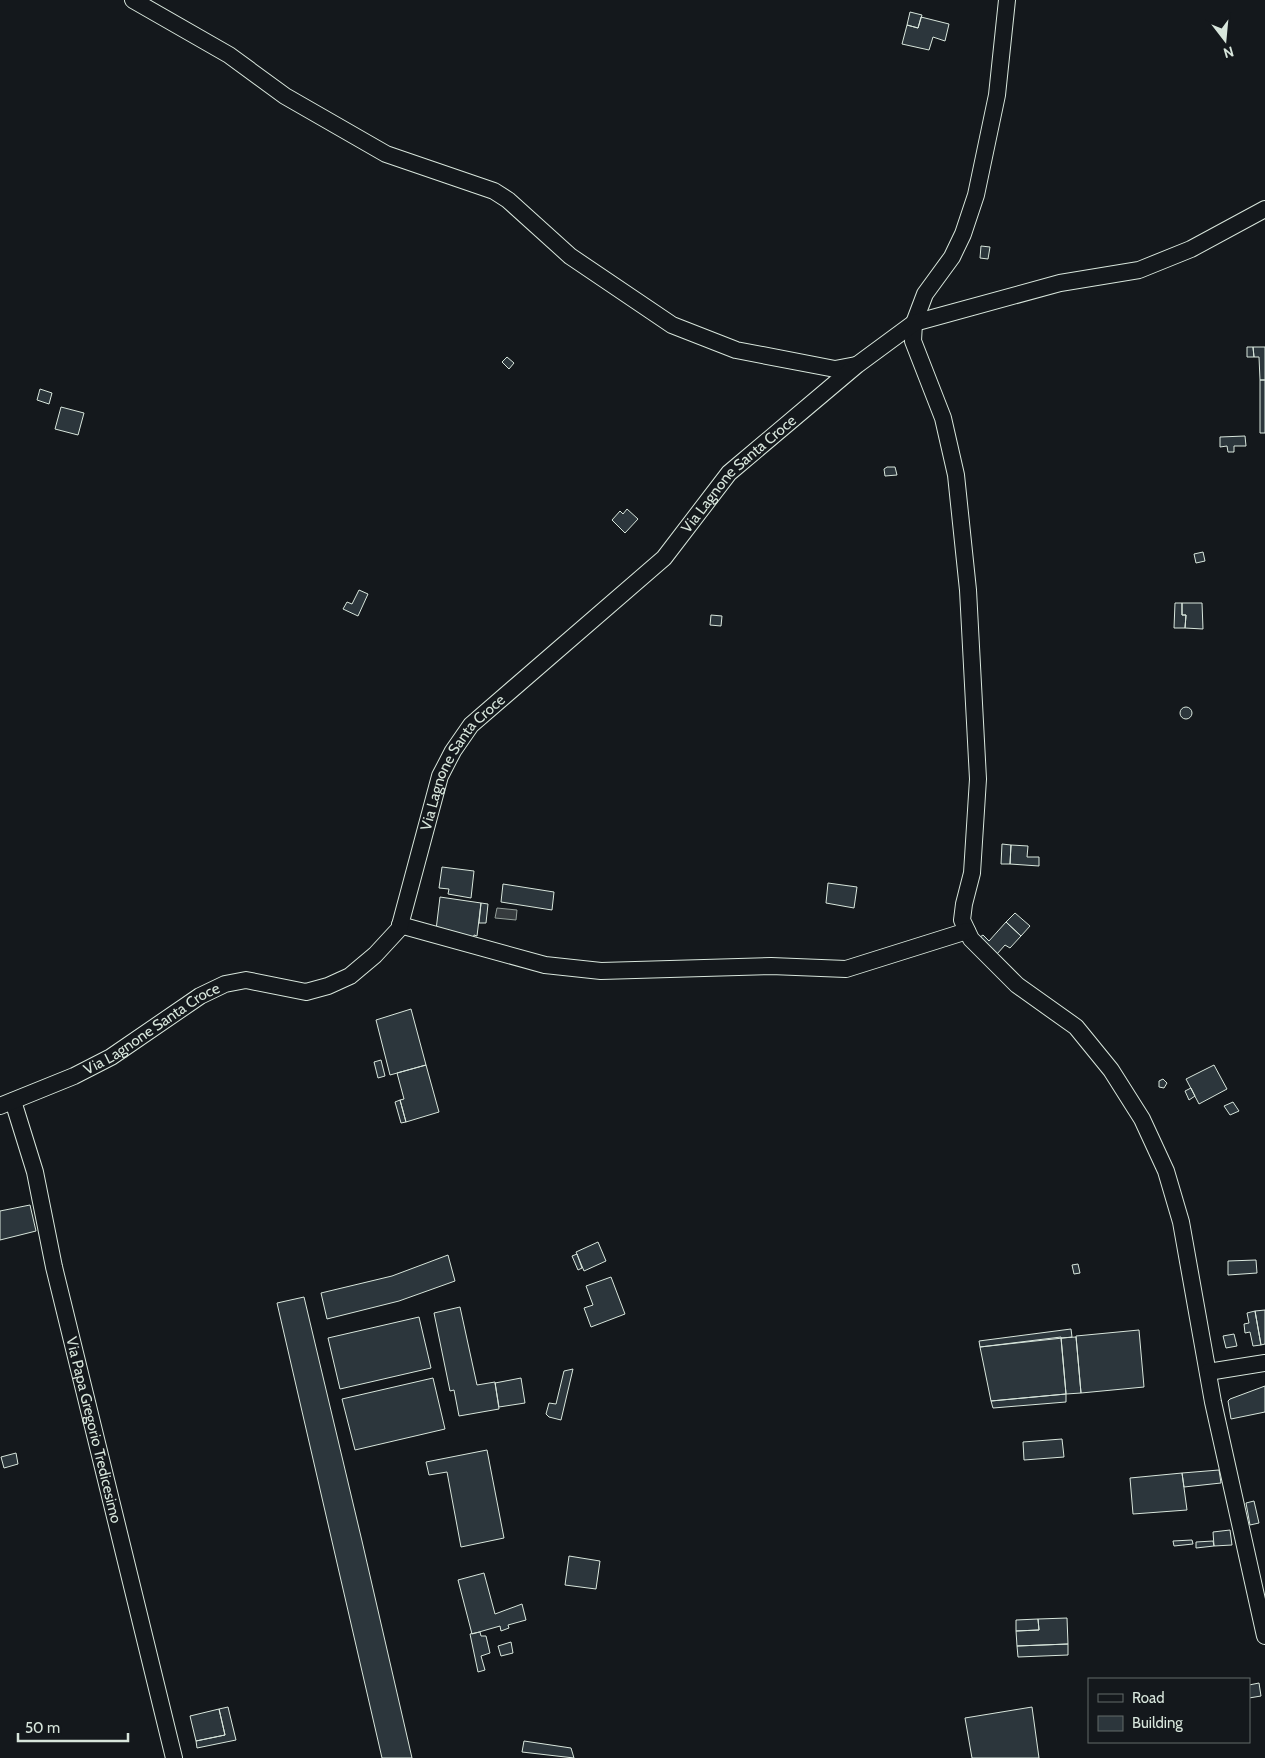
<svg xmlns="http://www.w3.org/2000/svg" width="1265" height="1758" font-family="Cabin,sans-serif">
<rect width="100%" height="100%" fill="#14181c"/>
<path fill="#363b3e" stroke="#939e99" d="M497 908 517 910 516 920 495 918Z"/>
<path fill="#2c363c" stroke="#d8e6dc" d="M910 12 922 15 918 28 907 25Z
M921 17 949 24 945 41 933 37 929 50 902 44 907 25 918 28Z
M981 246 990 247 988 259 980 258Z
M1247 347H1253L1254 357H1247Z
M1253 347H1265V380H1260L1259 357H1254Z
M507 357 514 363 509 369 502 362Z
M1260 380H1265V433H1260Z
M40 389 52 393 49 404 37 400Z
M61 407 84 413 78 435 55 429Z
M1245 436 1246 446H1234V452H1228L1227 446 1220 447V437Z
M887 467H895L897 475 885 476 884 469Z
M627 509 638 519 625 533 612 520 620 511 623 514Z
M1203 552 1205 561 1196 563 1194 554Z
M359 590 368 594 358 616 343 609 347 602 352 604Z
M1175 603H1182V615H1186L1185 628H1174Z
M1182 603H1202L1203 629 1185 628 1186 615H1182Z
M711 615 722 616 721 626 710 625Z
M1180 713a6 6 0 1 1 12 0a6 6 0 1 1-12 0Z
M1002 844 1011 845 1010 864H1001Z
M1011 845 1028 846 1027 857H1039V866L1010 864Z
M442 867 474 871 471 898 448 894 449 889 439 888Z
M828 883 857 887 854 908 826 903Z
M503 884 554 892 552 910 501 902Z
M440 897 481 903 477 936 474 935 473 939 436 930Z
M481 903 488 904 486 923H479Z
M1015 913 1030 926 1021 936 1006 922Z
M1006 922 1021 936 1010 948 1005 945 997 954 980 937 983 935 989 941Z
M411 1009 426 1065 390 1075 376 1020Z
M381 1060 385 1076 378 1078 374 1062Z
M426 1065 439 1112 406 1122 400 1100 404 1099 397 1073Z
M1214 1065 1227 1089 1199 1104 1186 1079Z
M1163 1079 1167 1083 1164 1088 1159 1087V1081Z
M1191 1088 1195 1096 1189 1100 1185 1091Z
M400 1100 406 1122 401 1123 395 1102Z
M1233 1102 1239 1111 1230 1115 1224 1106Z
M30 1205 36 1231 0 1240V1211Z
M598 1242 606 1261 584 1271 576 1252Z
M577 1254 582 1268 578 1270 572 1256Z
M448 1255 455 1281 399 1301 327 1319 321 1293 392 1276Z
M1256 1260 1257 1273 1228 1275V1261Z
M1078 1264 1080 1273 1074 1274 1072 1265Z
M611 1277 625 1314 591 1327 584 1308 593 1305 586 1286Z
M304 1297 362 1541 412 1758H382L277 1303Z
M460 1307 477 1385 495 1382 499 1409 459 1416 454 1390 450 1391 434 1313Z
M1265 1310V1344L1261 1345 1255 1311Z
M1255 1311 1261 1345 1253 1346 1250 1332 1245 1333 1244 1324 1249 1323 1247 1313Z
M419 1317 431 1368 340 1389 328 1338Z
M1071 1329 1072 1337 980 1347 979 1341Z
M1139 1330 1144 1387 1081 1393 1076 1336Z
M1234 1334 1237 1346 1226 1348 1223 1336Z
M1061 1337 1066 1394 991 1401 980 1347Z
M1076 1337 1081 1393 1066 1394 1061 1338Z
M573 1369 561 1420 549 1417 546 1414 549 1403 556 1404 564 1371Z
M433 1378 445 1429 355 1450 342 1399Z
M521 1378 525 1403 499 1407 495 1383Z
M1265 1386V1412L1231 1419 1228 1401 1230 1399Z
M1066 1394V1402L993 1408 991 1401Z
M1062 1439 1064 1457 1024 1460 1023 1442Z
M487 1450 504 1538 461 1547 447 1472 429 1475 426 1462Z
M16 1453 18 1464 4 1468 1 1457Z
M1219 1470 1221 1483 1184 1487 1182 1473Z
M1182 1473 1187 1510 1133 1514 1130 1478Z
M1254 1501 1259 1523 1250 1525 1246 1503Z
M1230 1530 1232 1545 1214 1546 1213 1532Z
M1192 1540 1193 1544 1174 1546 1173 1541Z
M1213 1541 1214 1546 1196 1548V1542Z
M569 1556 600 1561 596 1589 565 1585Z
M484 1573 495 1614 522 1604 526 1620 508 1625 509 1628 501 1631 500 1626 472 1634 458 1580Z
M1067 1618 1068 1644 1017 1646 1016 1631 1039 1630 1038 1619Z
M1038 1619 1039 1630 1016 1631V1620Z
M480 1632 481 1636H486L490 1653 481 1656 485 1670 478 1672 470 1634Z
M511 1642 513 1653 501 1656 498 1646Z
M1068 1644V1655L1018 1657 1017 1646Z
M1259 1683 1261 1696 1249 1698V1685Z
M228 1707 236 1740 197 1748 196 1741 225 1735 219 1709Z
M1032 1707 1039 1758H972L965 1718Z
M219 1709 225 1735 196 1741 190 1716Z
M524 1741 571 1748 574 1758 522 1752Z"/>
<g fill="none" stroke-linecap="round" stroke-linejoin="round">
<defs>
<g id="minor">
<path d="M133 0 229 55 285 96 386 154 494 191 508 200 570 256 672 325 736 350 835 369 856 365"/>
<path d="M1007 0 997 95 976 195 963 234 952 257 925 294 914 323 913 341 943 418 956 475 968 590 978 779 972 873 964 904 962 920 971 939 1017 985 1076 1027 1111 1070 1142 1119 1166 1171 1181 1222 1213 1402 1265 1636"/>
<path d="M400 925 545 965 601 971 771 966 846 969 967 931"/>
<path id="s1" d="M13 1101 35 1172 54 1267 174 1758"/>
<path id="s2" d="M0 1106 74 1076 111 1057 200 996 225 984 246 980 306 992 328 986 350 976 375 955 399 929 440 776 453 751 471 725 664 558 729 473 857 365 914 323 1060 283 1139 270 1191 249 1265 209"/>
<path d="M1208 1372 1265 1363"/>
</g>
</defs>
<use href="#minor" stroke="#d8e6dc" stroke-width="18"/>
<use href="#minor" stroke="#14181c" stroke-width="16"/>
</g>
<g text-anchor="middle" stroke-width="4" stroke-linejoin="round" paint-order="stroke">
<g font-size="15" fill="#d8e6dc" stroke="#14181c">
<text dy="5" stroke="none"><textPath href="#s2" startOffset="1041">Via Lagnone Santa Croce</textPath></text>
<text dy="5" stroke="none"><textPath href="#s2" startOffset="636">Via Lagnone Santa Croce</textPath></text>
<text dy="5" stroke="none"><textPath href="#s2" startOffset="171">Via Lagnone Santa Croce</textPath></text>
<text dy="5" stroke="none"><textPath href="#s1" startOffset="339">Via Papa Gregorio Tredicesimo</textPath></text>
</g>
</g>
<rect x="1088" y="1678" width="162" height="65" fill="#14181c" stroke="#626a69"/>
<rect x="1098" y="1694" width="25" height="8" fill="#14181c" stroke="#626a69"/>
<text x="1132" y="1703" font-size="15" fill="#d8e6dc">Road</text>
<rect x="1098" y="1716" width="25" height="15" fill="#2c363c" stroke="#626a69"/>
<text x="1132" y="1728" font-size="15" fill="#d8e6dc">Building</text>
<g transform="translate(1225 40) rotate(164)" stroke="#14181c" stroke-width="4" paint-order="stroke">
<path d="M0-4L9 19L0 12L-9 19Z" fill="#d8e6dc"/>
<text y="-8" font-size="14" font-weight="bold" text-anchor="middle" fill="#d8e6dc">N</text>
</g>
<path d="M18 1733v8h110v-8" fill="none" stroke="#d8e6dc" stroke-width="2.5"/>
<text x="25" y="1733" font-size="15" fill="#d8e6dc" stroke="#14181c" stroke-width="4" paint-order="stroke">50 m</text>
</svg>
